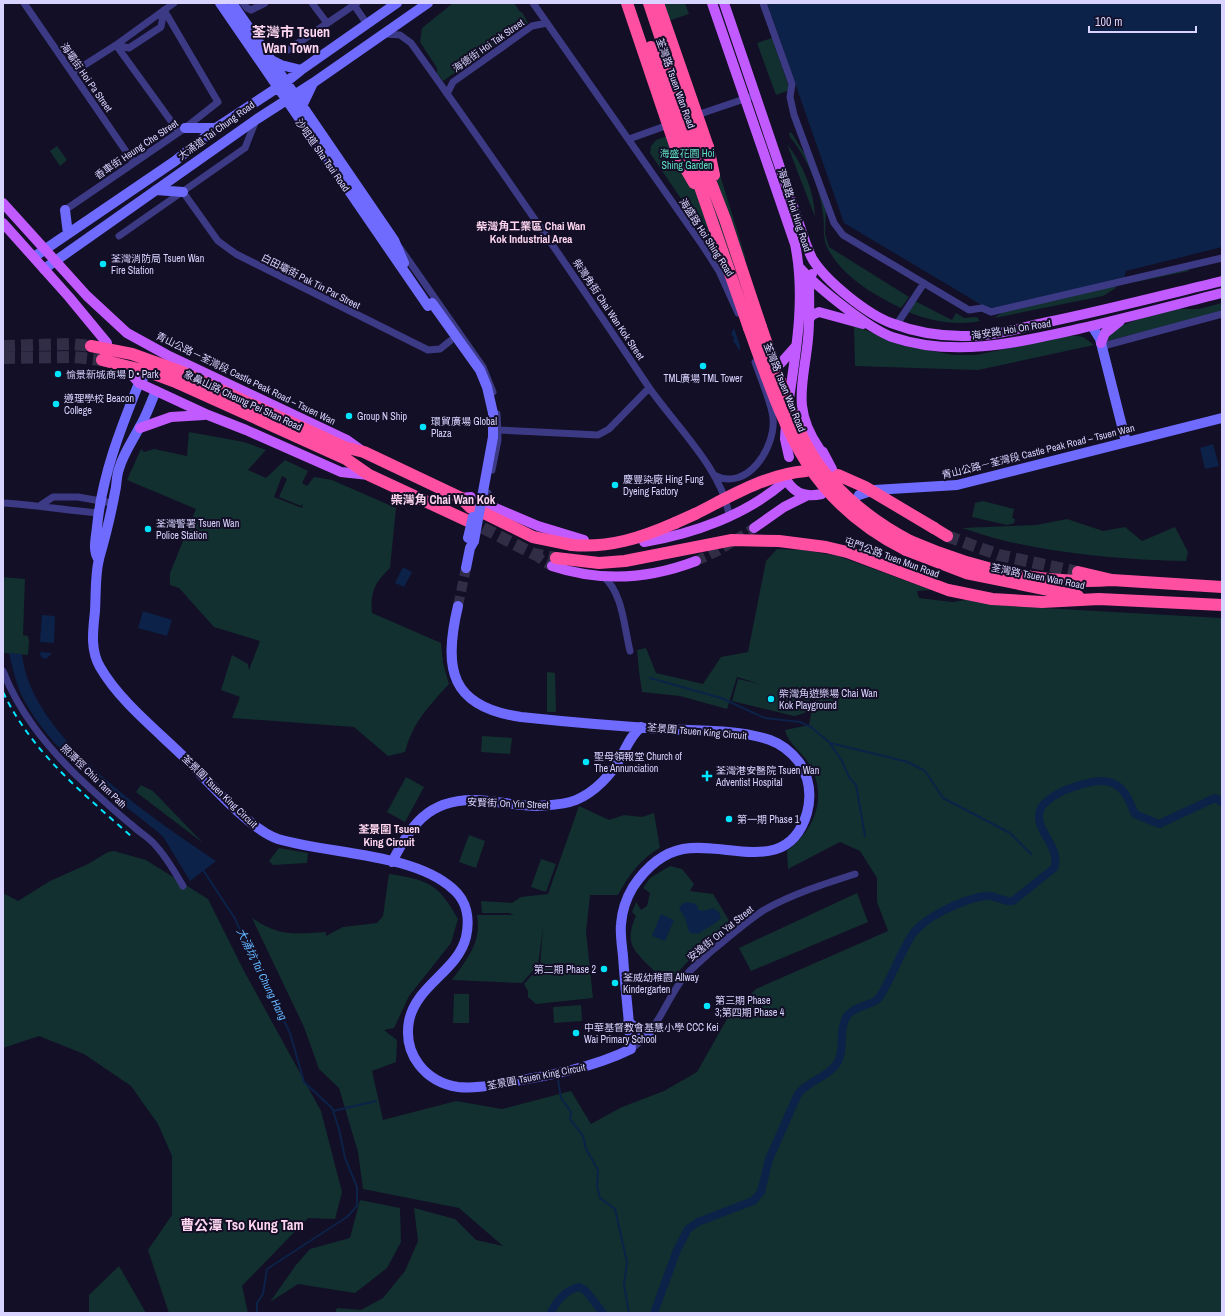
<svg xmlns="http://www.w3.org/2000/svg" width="1225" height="1316" font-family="'Archivo Narrow','Noto Sans TC',sans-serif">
<rect width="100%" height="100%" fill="#130f26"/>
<path fill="#12302f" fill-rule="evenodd" d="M453 3H514L520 12H522L528 23 443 81 437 73V68L420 42 422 28Z
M662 3H685L689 14 668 21Z
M772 38 790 90 776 95 757 43Z
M704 123 746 259 731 265 719 254 711 243 650 153 651 146 656 140Z
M791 132 809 161 826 209 825 234 829 247 909 297 901 308C874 295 841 276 827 247 822 236 825 225 823 214 820 187 807 158 790 137L789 133Z
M787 144C803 165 814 189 815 217Z
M57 146 67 160 60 166 50 151Z
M1188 267 1189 271 1136 282 1135 279Z
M1115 285 1116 288 1103 296 994 318 1003 312Z
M915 301 952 320 956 313 964 318 977 317 980 321C956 326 930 321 908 312Z
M1222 303V312L1107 341 1108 336 1117 327 1145 317 1174 309H1199Z
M854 325 902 345 953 355H976L1071 335 1083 337 1094 345 978 370 855 366Z
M189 432 244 442 266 450 248 470 266 478 285 460 308 471 302 483 307 486 314 477 332 480 396 508 390 568C375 582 370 592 372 613L441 643 443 663 449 684C429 706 413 722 405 752L388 756 354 727 232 718 240 697 221 690 232 655 248 664 249 670 260 641 214 627 179 588 170 585V573L196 509 127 480 141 449 144 452 154 449 187 456ZM282 476 287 479 279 497 301 506 303 503 302 508 274 497Z
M983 501 1014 509 1012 518 1015 519 1014 523 1007 525 972 517 975 503Z
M1067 519 1103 531 1125 527 1142 541 1175 527 1188 552 1186 561C1128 560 1072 555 1015 543 997 540 979 533 962 528L1036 525Z
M777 549 803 550 838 556 931 590 917 591 919 598 952 602 966 600 1009 606 1222 618V1313H335L337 1308 361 1310 383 1298 405 1271 418 1241 414 1208 455 1219 476 1240 503 1246 459 1208 363 1189 358 1152 339 1088 319 1069 304 1027 252 918C280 937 293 934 326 932V936L343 927 377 923 383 916 389 874C428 880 438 883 458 919L451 943 409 996 394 1028 384 1030 397 1040 396 1062 372 1071 383 1120 456 1101 502 1109 571 1091 591 1124 622 1107 664 1091 697 1072 727 1019 756 989 888 931 877 902V878L860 851 840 842 788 869 787 851C814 830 829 797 809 764 802 752 788 744 785 730L809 725 815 691H793C798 693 804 694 808 698 819 709 802 715 794 716L732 701 738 679 760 684 737 677 727 709 680 696 642 692 639 671 637 650 646 648 656 673 703 684 721 657 748 652 766 561Z
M3 577 25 579 23 635 28 636 29 641 28 655 4 653 3 651Z
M547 672 555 673 556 712H547Z
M482 736 512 738 510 754 481 752Z
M406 777 424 787 405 822 387 812Z
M141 785 153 791 203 843 136 792Z
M579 806 609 820 624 815 642 817 654 813 660 848C641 858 628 876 618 895H590L586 932 593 998 536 1004 528 997V991L524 984 540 966 543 928 538 965 522 983 452 980C467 959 482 942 477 915H514L509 913H482L481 901 512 903 521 897 548 894Z
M469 835 485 841 476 868 459 862Z
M279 848 308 853 307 863 273 865 269 861Z
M114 851 146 860 208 899 244 971 321 1111 342 1192 335 1219 308 1218 242 1286 248 1313H169L148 1250 172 1215V1156L158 1124 131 1086 84 1054 39 1036 3 1048V893L18 901 50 881 88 864 108 852Z
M541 859 556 864 546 892 531 887Z
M670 866 682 869 694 884 690 891 713 894 730 922 703 945 669 982C659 976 638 957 633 947 628 937 632 924 636 916L632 912 636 902 641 910 647 906 650 893 643 888 650 878Z
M857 893 868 922 751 971 739 948Z
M454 994H469V1023H453Z
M581 1005 582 1021 554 1023 553 1007Z
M360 1200 400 1208 401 1242 387 1268 355 1293 298 1284 270 1302 296 1265 310 1249 350 1238Z
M119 1266 146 1313H89V1295Z"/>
<path fill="#0c2248" d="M767 3H1222V247L1126 271 1124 278 990 310 844 223Z
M734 328 740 346V351L733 341 734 338 731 334Z
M1213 444 1219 466 1205 469 1200 448Z
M403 567 412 572 404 587 395 583Z
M143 611 172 620 167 636 138 628Z
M42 615 55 616 54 643 40 642Z
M40 652 52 653 46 659 41 657Z
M9 653 22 654C30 737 152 818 216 861L190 881 164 838 158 832C110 794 54 755 24 700 16 685 13 669 9 653Z
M687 902 696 904 699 910 703 911 713 908 719 912 721 918C715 925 705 928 698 934L690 933C685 924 688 919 679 909L682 904Z
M661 914 674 920 665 941 652 936Z"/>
<path fill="#130f26" d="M380 3H444L299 109 92 247 75 221 92 208 91 207Z"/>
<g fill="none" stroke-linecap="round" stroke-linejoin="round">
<path stroke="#0c2248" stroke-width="2" d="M650 678 721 698 765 718 800 722 811 727 829 742 842 761 849 777 856 785 865 836
M830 743 908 762 925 771 943 798 1010 833 1031 854
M203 870 234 917 290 1033 304 1082 332 1108 339 1129 345 1158 357 1187V1206L347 1217 267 1269 263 1294 257 1303V1313
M558 1080 561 1098 571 1112 570 1119 583 1136 586 1149 598 1170 597 1186 600 1198 615 1209 627 1262 624 1285 629 1313
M333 1111 376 1101"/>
<path stroke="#0c2248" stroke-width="8" d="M551 1313C555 1302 567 1289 579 1287L586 1291 603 1313
M654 1313 677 1250 688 1229 698 1222 753 1201 761 1192 769 1159 798 1094C808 1081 825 1078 835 1066 847 1052 837 1031 847 1016 855 1005 870 1007 879 998 892 978 899 955 912 935 924 917 962 900 984 896 995 894 1003 903 1013 901L1054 868C1062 849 1037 833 1039 814 1041 794 1093 777 1109 782 1125 786 1129 801 1135 814L1159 824 1215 798 1222 802"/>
<path stroke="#312d47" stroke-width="10" stroke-dasharray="10 5" stroke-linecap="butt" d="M458 606 466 568"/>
<path stroke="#312d47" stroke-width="10" stroke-dasharray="10 5" stroke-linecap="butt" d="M534 554 546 563 552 566
M696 561 718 551 754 528"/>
<path stroke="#312d47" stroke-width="12" stroke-dasharray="12 6" stroke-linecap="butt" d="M3 346 71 344 91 346
M3 358 74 357 102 360
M483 528 534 554 556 558
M947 536 999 555 1078 572"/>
<path stroke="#3d3a85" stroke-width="7" d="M24 3 134 163
M243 3 247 8 251 10 265 3
M312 3 327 23
M533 3 703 246 719 271 738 313
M763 3 792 84 790 97 794 115 834 223 843 235 969 310 982 308 991 312 1222 258
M354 5 367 24
M385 34 400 35 411 43C492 156 571 271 648 386 673 423 724 471 729 516
M116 45 176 128
M116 45 129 48 161 27 164 10
M288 50 357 3
M72 73 116 45 174 3
M447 94 453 82 532 26 547 23
M694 116 756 95
M629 139 671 124
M183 192 218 241 236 254 428 350 440 349 450 341
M65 210 185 128 218 102 164 10
M119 236 245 148 256 120
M400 248 483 367 493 392
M897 324 924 283
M1107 345 1222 314
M498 430 598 435 609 429 649 388
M492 470 498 440 497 414
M714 475C747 493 776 447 773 418 772 404 760 377 755 362
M488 493 491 507
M3 503C35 505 66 510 98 513
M41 505 53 497H78L112 503
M603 576C623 593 624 627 630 651
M3 671C19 712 45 744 76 775 94 792 113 810 133 826 140 833 150 838 156 846 167 858 175 872 183 886
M631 1049C660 1027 662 1008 681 981 690 969 703 959 714 949 730 936 747 921 764 910 792 894 824 884 855 874"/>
<path stroke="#6f6bff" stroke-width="10" d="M220 3 428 306
M232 3 394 240 404 263
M271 60 281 65 301 70
M302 106 313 83
M185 128H216
M156 190 183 192
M65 210 68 234
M34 257 175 161 216 128 286 82 301 70 397 3
M44 269 257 119 313 83 428 3
M1092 326 1100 339 1126 442
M156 391C150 404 146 417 139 428 132 442 123 454 119 469 116 477 117 485 115 492 111 514 105 538 99 559 95 575 96 594 95 611 93 630 90 650 100 667 120 702 159 732 187 760 208 781 250 830 278 839 328 854 414 853 453 889 467 901 470 919 466 937 458 971 416 985 409 1021 403 1054 425 1082 458 1087 475 1089 492 1085 509 1082 552 1075 592 1068 631 1049 629 1018 625 987 623 956 622 946 620 934 621 924 622 911 627 897 633 887 645 869 662 853 683 849 728 841 788 877 807 813 812 794 809 777 799 762 792 753 781 744 770 740 737 729 699 731 664 729 616 726 568 722 521 717 450 707 443 669 458 606
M859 495 874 490 957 485 1222 418
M99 560C92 551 96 538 97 527 102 476 120 430 139 383L144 377
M466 568 470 548 474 541
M392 862C411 826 427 800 473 800 494 800 515 806 537 806 549 805 564 805 576 800 595 792 611 775 621 757 627 746 631 735 641 727
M628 1022 639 1030 651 1032"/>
<path stroke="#c25bff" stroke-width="10" d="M712 3 795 244C806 297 796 352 788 405
M724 3 806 244C808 249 810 255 813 260 827 282 867 314 891 323 912 331 939 336 962 336 991 337 1020 328 1048 322 1106 310 1164 295 1222 281
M3 203 87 296 127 333 167 355 347 440 361 450
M3 223 69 297 107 343
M800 268C818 288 868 328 892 337 954 358 1016 343 1078 329 1126 318 1174 305 1222 293
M812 274 809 278C809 299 810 319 808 339 804 382 791 408 819 448
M809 319 812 315 819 312 863 324
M1101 343 1105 333 1120 321
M767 366 781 363 796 346
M129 372 139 383 208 415 246 430 341 472 369 475
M786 423 785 439 789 457
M140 428 171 417 204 415
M814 446 823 452 832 469
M787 481C796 495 807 497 822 494L829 484
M461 498 471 497
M486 504 538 526 584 540
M754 528 784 507 806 496
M644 542C693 534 746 515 784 482
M552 566C600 582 649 579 696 561"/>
<path stroke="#ff4fa3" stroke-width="12" d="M708 147 714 175
M699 152 725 219 761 327
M689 155 749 328
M679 157 694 183
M182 372 344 447 364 452 461 498 471 508
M178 383 346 459 369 475 468 521
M484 513 533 537 572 545
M675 523 695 514
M934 528 947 536
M910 541C974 569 1043 585 1112 580
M906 550 966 573 1078 596
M556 558 599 563 625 561 732 540 779 541 826 547 847 552 948 590 992 599 1042 602 1099 599 1222 605
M1078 572 1112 580 1222 587"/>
<path stroke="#00e5ff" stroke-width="2" stroke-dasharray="6 5" stroke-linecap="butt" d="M3 692C32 753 83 793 132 837"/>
<path stroke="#6f6bff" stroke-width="10" d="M432 303 480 370 487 387 493 413V437L474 541
M468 538 473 517"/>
<path stroke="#ff4fa3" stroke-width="12" d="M627 3 679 157
M649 3 699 152
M658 3 708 147
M651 47 689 155
M761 327C774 364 786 401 802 436 823 482 866 518 910 541
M749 328C785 427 805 499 906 550
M91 346 132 354 182 372
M102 360 146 371 178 383
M838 475 865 487 934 528
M695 514C729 497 767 474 806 471
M572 545C610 548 641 538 675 523"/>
</g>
<g fill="#00e5ff" stroke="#130f26" stroke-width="1.5">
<circle cx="103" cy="264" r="4"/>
<circle cx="703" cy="366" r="4"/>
<circle cx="58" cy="374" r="4"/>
<circle cx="56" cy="404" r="4"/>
<circle cx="349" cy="416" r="4"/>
<circle cx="423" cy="427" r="4"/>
<circle cx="615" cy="485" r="4"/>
<circle cx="148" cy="529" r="4"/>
<circle cx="771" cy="699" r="4"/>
<circle cx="586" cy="762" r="4"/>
<path d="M705 770h4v4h4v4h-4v4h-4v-4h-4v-4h4z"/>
<circle cx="729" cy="819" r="4"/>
<circle cx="604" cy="969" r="4"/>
<circle cx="615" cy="983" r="4"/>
<circle cx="707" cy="1006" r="4"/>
<circle cx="576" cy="1033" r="4"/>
</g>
<g text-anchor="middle" stroke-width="4" stroke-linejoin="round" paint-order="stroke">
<g font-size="10" fill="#d9d4ff" stroke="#130f26">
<text transform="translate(488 45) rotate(-35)" y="4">海德街 Hoi Tak Street</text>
<text transform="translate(87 77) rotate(55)" y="4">海壩街 Hoi Pa Street</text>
<text transform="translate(676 83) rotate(70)" y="4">荃灣路 Tsuen Wan Road</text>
<text transform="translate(216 130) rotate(-36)" y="4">大涌道 Tai Chung Road</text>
<text transform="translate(136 149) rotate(-34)" y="4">香車街 Heung Che Street</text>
<text transform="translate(323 155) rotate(55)" y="4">沙咀道 Sha Tsui Road</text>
<text transform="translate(795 210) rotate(72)" y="4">海興路 Hoi Hing Road</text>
<text transform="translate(707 237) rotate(57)" y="4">海盛路 Hoi Shing Road</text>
<text transform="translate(311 281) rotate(27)" y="4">白田壩街 Pak Tin Par Street</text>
<text transform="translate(609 309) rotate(56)" y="4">柴灣角街 Chai Wan Kok Street</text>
<text transform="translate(1011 329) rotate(-9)" y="4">海安路 Hoi On Road</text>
<text transform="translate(246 378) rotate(26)" y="4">青山公路－荃灣段 Castle Peak Road – Tsuen Wan</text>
<text transform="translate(785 387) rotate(68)" y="4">荃灣路 Tsuen Wan Road</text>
<text transform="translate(243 400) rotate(25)" y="4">象鼻山路 Cheung Pei Shan Road</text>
<text transform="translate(1038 451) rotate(-14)" y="4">青山公路－荃灣段 Castle Peak Road – Tsuen Wan</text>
<text transform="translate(892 557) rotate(20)" y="4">屯門公路 Tuen Mun Road</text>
<text transform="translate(1038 576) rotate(11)" y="4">荃灣路 Tsuen Wan Road</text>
<text transform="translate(697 731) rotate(5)" y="4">荃景圍 Tsuen King Circuit</text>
<text transform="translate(94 776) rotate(44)" y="4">照潭徑 Chiu Tam Path</text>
<text transform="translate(220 791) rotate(44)" y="4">荃景圍 Tsuen King Circuit</text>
<text transform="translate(508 803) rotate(2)" y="4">安賢街 On Yin Street</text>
<text transform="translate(720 933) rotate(-39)" y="4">安逸街 On Yat Street</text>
<text transform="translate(536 1076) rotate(-11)" y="4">荃景圍 Tsuen King Circuit</text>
</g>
<g font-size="10" fill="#5fe0c0" stroke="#130f26">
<text x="687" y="157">海盛花園 Hoi<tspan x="687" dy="12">Shing Garden</tspan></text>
</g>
<g font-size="10" fill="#d9d4ff" stroke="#130f26" text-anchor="start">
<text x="111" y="262">荃灣消防局 Tsuen Wan<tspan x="111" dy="12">Fire Station</tspan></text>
<text x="66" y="378">愉景新城商場 D • Park</text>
<text x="703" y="382" text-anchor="middle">TML廣場 TML Tower</text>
<text x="64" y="402">遵理學校 Beacon<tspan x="64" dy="12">College</tspan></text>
<text x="357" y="420">Group N Ship</text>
<text x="431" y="425">環貿廣場 Global<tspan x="431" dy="12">Plaza</tspan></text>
<text x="623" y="483">慶豐染廠 Hing Fung<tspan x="623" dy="12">Dyeing Factory</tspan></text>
<text x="156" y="527">荃灣警署 Tsuen Wan<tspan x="156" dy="12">Police Station</tspan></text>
<text x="779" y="697">柴灣角遊樂場 Chai Wan<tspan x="779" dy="12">Kok Playground</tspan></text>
<text x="594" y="760">聖母領報堂 Church of<tspan x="594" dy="12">The Annunciation</tspan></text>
<text x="716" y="774">荃灣港安醫院 Tsuen Wan<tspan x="716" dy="12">Adventist Hospital</tspan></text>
<text x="737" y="823">第一期 Phase 1</text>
<text x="596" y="973" text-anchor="end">第二期 Phase 2</text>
<text x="623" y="981">荃威幼稚園 Allway<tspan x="623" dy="12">Kindergarten</tspan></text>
<text x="715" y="1004">第三期 Phase<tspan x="715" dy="12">3;第四期 Phase 4</tspan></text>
<text x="584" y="1031">中華基督教會基慧小學 CCC Kei<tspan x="584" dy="12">Wai Primary School</tspan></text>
</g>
<g font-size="11" font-weight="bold" fill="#ffd6f0" stroke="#130f26">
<text x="531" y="230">柴灣角工業區 Chai Wan<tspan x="531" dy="13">Kok Industrial Area</tspan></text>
<text x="389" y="833">荃景圍 Tsuen<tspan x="389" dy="13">King Circuit</tspan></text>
</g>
<g font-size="11" font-style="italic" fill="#62b6ff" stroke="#130f26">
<text transform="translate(262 974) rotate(64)" y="4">大涌坑 Tai Chung Hang</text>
</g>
<g font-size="12" font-weight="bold" fill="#ffd6f0" stroke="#130f26">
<text x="443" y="504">柴灣角 Chai Wan Kok</text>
</g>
<g font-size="14" font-weight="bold" fill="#ffd6f0" stroke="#130f26">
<text x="291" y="37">荃灣市 Tsuen<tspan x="291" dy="16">Wan Town</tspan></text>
<text x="242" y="1230">曹公潭 Tso Kung Tam</text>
</g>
</g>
<rect width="1225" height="1316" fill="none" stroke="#d9d4ff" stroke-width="8"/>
<path d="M1089 26v6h107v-6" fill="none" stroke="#d9d4ff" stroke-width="2"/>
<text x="1095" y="26" font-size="12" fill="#d9d4ff" stroke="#130f26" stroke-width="3" paint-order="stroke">100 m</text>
</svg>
